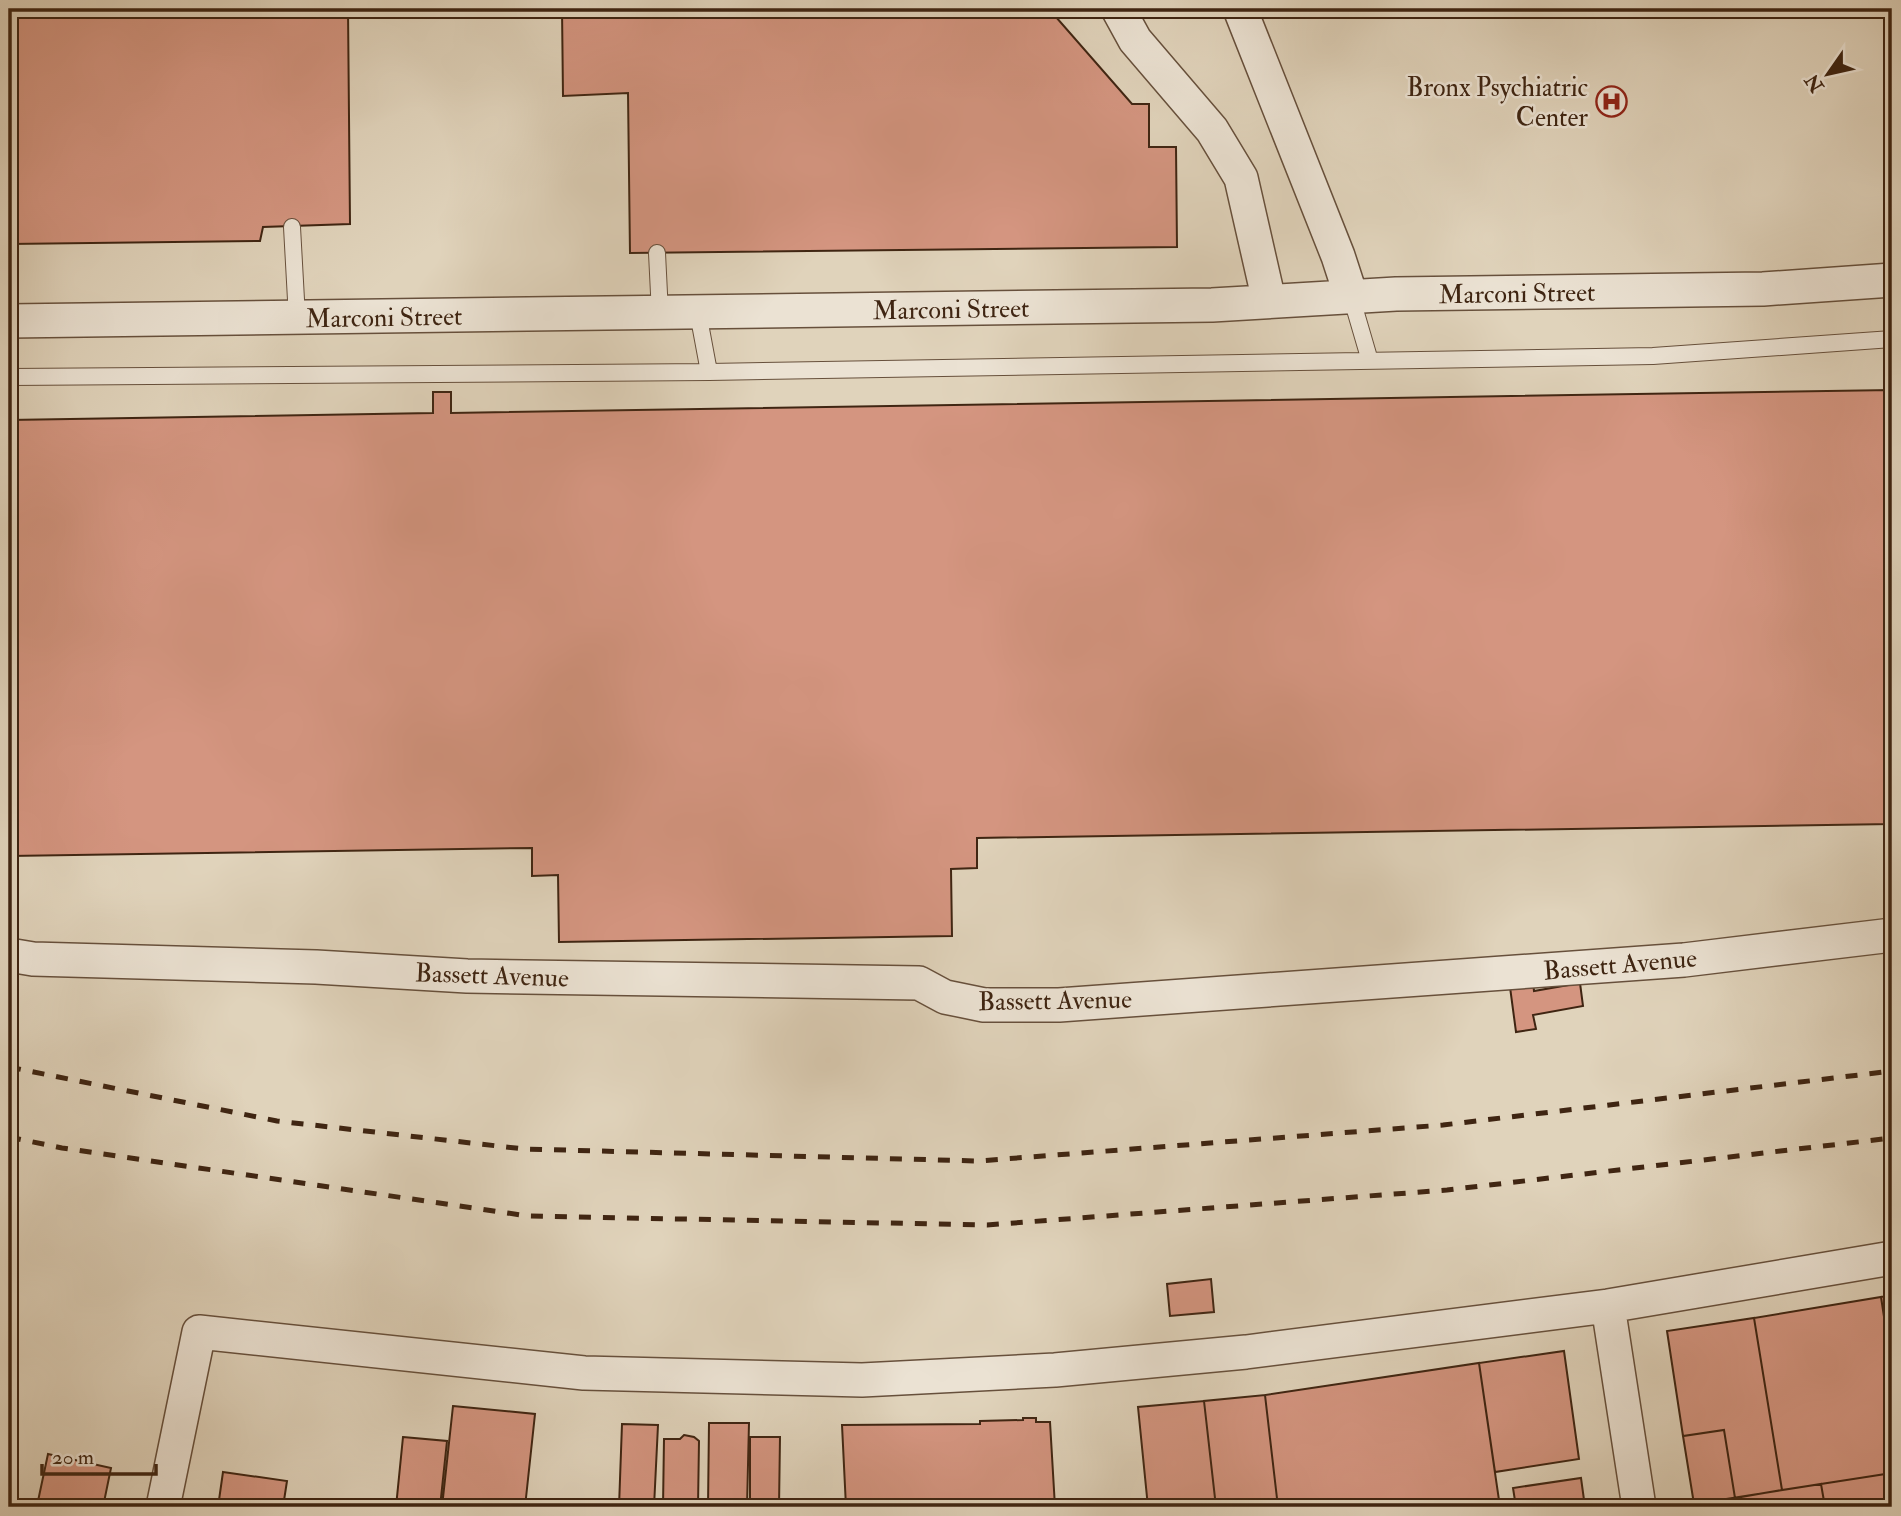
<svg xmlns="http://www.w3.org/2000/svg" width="1901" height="1516" font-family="'IM FELL Double Pica',serif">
<rect width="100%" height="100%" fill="#e0d3bb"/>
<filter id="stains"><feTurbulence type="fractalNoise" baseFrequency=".00286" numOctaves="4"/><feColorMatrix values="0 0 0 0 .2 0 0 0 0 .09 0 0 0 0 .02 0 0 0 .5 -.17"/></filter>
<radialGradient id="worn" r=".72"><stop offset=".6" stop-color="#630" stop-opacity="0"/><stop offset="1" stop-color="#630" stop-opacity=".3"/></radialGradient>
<path fill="#d49580" stroke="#3f2512" stroke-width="2" d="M9 9H348L350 224 263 227 260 241 9 244Z
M562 9H1049L1132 104H1149V147H1176L1177 247 630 253 628 93 563 96Z
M1892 390V824L977 838V868L951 869 952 936 559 942 558 875 532 876V848L9 856V420L433 413V392H451V413Z
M1533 983 1534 991 1580 983 1583 1006 1533 1015 1536 1029 1516 1032 1510 987Z
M1211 1279 1214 1312 1170 1316 1167 1284Z
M1892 1295V1369L1881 1297Z
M1881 1297 1892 1369V1473L1782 1490 1754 1318Z
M1754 1318 1782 1490 1735 1498 1724 1430 1683 1436 1667 1331Z
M1564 1351 1579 1459 1495 1472 1479 1363Z
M1479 1363 1500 1507H1278L1265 1395Z
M1265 1395 1278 1507H1216L1204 1401Z
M1204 1401 1216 1507H1148L1138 1407Z
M453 1406 535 1414 525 1507H442Z
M1023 1418H1036V1422H1050L1055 1507H846L842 1425 980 1424V1421L1023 1420Z
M709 1423H749L747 1507H708Z
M622 1424 658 1425 654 1507H619Z
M1724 1430 1735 1498 1694 1504 1683 1436Z
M684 1435 694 1437 699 1441 698 1507H663L664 1439H680Z
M403 1437 447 1441 440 1507H396Z
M750 1437H780L779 1507H750Z
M48 1454 111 1468 103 1507H67L38 1501Z
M223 1472 287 1481 283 1507H218Z
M1892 1473V1507H1825L1821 1484Z
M1581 1478 1585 1507H1516L1513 1488Z
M1821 1484 1825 1507H1695L1694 1504Z"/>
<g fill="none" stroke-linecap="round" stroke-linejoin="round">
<defs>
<path id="lane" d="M292 227 297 318
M657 253 660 314
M1351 296 1370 361
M698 313 709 372
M9 377 709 372 1653 356 1892 339"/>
<path id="street" d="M1118 9 1135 40 1212 130 1241 178 1269 301
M1240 9 1338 256 1351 296
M9 321 1212 305 1396 294 1763 289 1892 280
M9 955 33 959 316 967 467 976 919 983 945 997 984 1005H1059L1684 960 1892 935
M1608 1306 1639 1507
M163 1507 199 1332 584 1373 862 1380 1055 1370 1246 1352 1608 1306 1892 1258"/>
</defs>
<use href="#lane" stroke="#67503c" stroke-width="18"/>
<use href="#street" stroke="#67503c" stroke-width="36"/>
<use href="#lane" stroke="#ebe2d3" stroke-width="16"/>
<use href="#street" stroke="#ebe2d3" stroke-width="33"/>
<path stroke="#3f2512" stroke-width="5" stroke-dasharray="12 12" stroke-linecap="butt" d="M9 1067 277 1121 524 1149 978 1161 1443 1125 1892 1071
M9 1137 62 1148 528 1216 987 1225 1447 1190 1892 1138"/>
</g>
<defs>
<symbol id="hospital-ring" viewBox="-11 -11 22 22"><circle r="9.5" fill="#ebe2d3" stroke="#8f2418" stroke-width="1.5"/><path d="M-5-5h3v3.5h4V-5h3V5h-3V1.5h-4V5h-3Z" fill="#8f2418"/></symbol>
</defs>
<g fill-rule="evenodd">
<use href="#hospital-ring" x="1594" y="84" width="35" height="35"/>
</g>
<g text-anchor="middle" stroke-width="5" stroke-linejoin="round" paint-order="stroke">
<g font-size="26" fill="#3f2512" stroke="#ebe2d3" text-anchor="end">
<text x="1588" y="96">Bronx Psychiatric<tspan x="1588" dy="30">Center</tspan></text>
</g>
<g font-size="26" fill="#3f2512" stroke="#ebe2d3">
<text transform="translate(1517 293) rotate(-1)" y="9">Marconi Street</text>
<text transform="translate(951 309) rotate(-1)" y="9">Marconi Street</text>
<text transform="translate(384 317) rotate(-1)" y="9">Marconi Street</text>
<text transform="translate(1620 964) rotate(-5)" y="9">Bassett Avenue</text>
<text transform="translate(492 975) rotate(2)" y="9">Bassett Avenue</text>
<text transform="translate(1055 1000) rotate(-1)" y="9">Bassett Avenue</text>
</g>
</g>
<rect width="1901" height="1516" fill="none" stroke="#e0d3bb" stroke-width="35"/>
<rect x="10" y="10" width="1880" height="1495" fill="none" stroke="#3f2512" stroke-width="3.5"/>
<rect x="18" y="18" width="1866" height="1481" fill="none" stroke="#3f2512" stroke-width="2"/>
<g transform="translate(1828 74) rotate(236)" stroke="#ebe2d3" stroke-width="5" paint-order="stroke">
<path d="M0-5L12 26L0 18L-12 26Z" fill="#3f2512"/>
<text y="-10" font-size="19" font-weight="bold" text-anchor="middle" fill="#3f2512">N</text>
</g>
<path d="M42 1464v10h114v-10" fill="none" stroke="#3f2512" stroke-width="3.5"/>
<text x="52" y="1464" font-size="21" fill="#3f2512" stroke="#ebe2d3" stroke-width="5" paint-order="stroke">20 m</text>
<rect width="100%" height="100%" filter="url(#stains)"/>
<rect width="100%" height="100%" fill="url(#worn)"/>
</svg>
